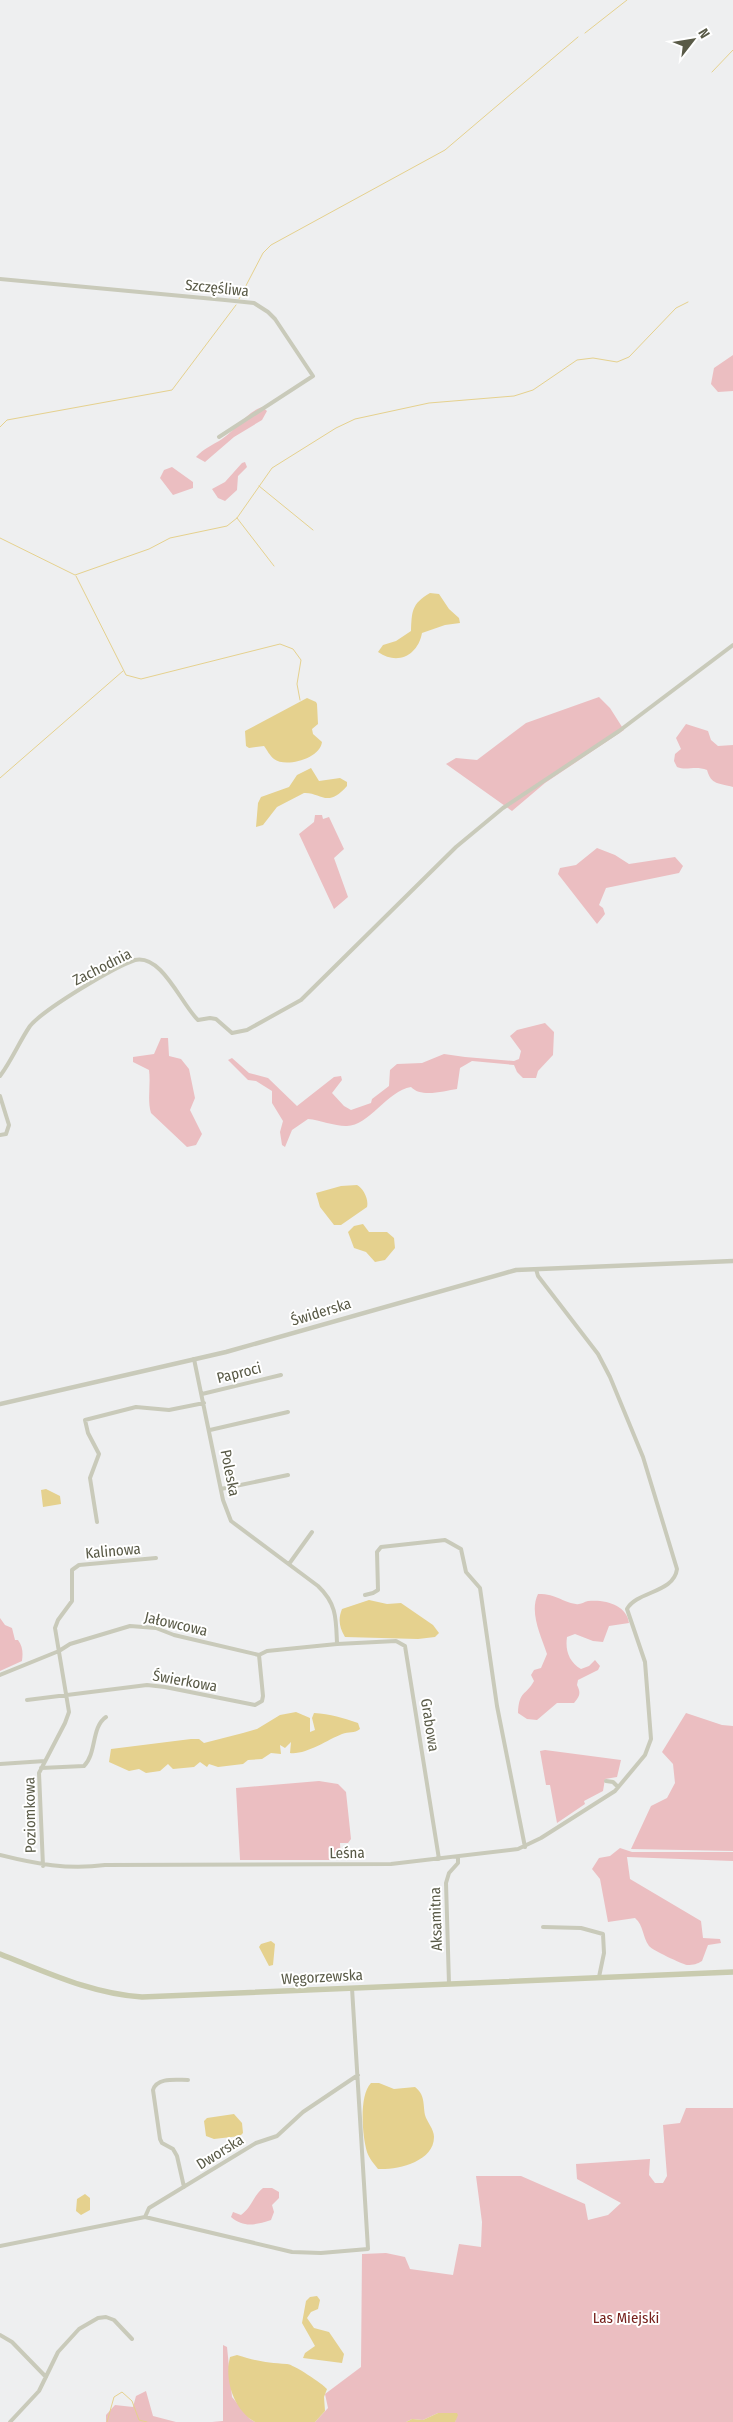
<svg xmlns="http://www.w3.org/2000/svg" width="733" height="2422" font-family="'Fira Sans Condensed',sans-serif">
<rect width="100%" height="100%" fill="#eeeff0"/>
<path fill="#ebbec1" d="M733 355V391L718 392 711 384 714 368Z
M262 407 267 411 262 420 234 437 205 462 196 457C204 448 213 445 222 439 237 429 245 413 262 407Z
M245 462 247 467 238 476 237 490 225 501 218 498 212 489 225 482 242 463Z
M172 467 193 482V488L173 495 160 478 164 470Z
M599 697 610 708 624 730 545 783 512 811 446 764 456 758 477 760 526 723Z
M686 724 708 731 711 740 718 746 733 745V787C719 783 711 785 707 770 695 765 687 771 677 767L674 761 675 754 681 749 676 738Z
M315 815H322L323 819 329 817 344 849 334 858 348 897 334 909 299 834 314 822Z
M597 848 615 855 629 864 675 857 683 866 679 873 606 888 599 905 603 908 605 914 597 924 558 874 560 868 576 865Z
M545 1023 554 1032 553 1055 538 1071 536 1078H523L517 1072 514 1065 472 1061 460 1068 457 1089C444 1091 421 1098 411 1087 387 1091 368 1127 346 1126 334 1126 320 1120 308 1119L292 1130 285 1147 282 1145 280 1132 283 1121 272 1103V1091L256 1081 248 1080 228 1060 232 1058 249 1073 268 1078 297 1106 334 1077 341 1076 342 1080 332 1093 344 1106 351 1110 371 1103 372 1099 389 1086 390 1070 397 1064 422 1063 444 1054 465 1057 514 1061 519 1059 521 1051 510 1036 517 1030Z
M161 1038H168L169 1056 181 1059 189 1069 195 1098 190 1110 202 1134 196 1145 187 1147 151 1113C147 1100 151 1084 149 1070L133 1062V1057L154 1054Z
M538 1594C558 1594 561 1602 576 1604 580 1605 584 1602 588 1601 605 1599 627 1605 629 1623L609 1626 603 1642 593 1641 575 1634 567 1637C565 1650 569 1662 581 1669L589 1666 595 1660 600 1666 598 1670 578 1680 577 1685C581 1693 580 1696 574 1703H557L537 1720 527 1719 518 1713C519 1690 526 1696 534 1681L531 1675 534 1670 541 1668 547 1654C541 1636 529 1612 538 1594Z
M0 1618 5 1625 12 1628 15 1640H18C23 1647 23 1653 22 1661L0 1671Z
M686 1713 722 1725 733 1726V1851L631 1849 651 1806 667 1798 675 1783 673 1764 662 1752Z
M545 1750 621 1760 617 1777 605 1779 603 1791 584 1801 585 1804 557 1823 550 1785H546L540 1751Z
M319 1781 338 1784 346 1792 351 1839 348 1843H340L341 1860H240L236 1788Z
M620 1848 632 1852H733V1861L627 1857 630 1879 701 1921 703 1938 720 1939 721 1943 708 1945 702 1961C697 1964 694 1965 687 1965 682 1964 652 1950 649 1946 642 1936 644 1926 635 1918L608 1922 600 1879 592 1869 599 1858 610 1856Z
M686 2108H733V2422H455L457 2413H438L423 2420 412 2419 406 2422H315L328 2408 325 2394 361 2367 362 2254 386 2253 405 2257 410 2269 453 2275 459 2244 481 2247 482 2222 476 2176H521L585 2204 588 2220 608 2215 621 2203 577 2179 576 2164 650 2159 649 2175 655 2183H663L667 2176 663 2125 680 2123Z
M263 2188H272L279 2192V2198L272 2205 274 2212 271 2220C255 2225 244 2228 231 2217L233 2212 241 2215C252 2207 253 2196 263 2188Z
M223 2345 227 2347 232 2397 250 2419 255 2422H212L223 2421Z
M146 2391 153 2416 176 2422H106V2415L115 2405 133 2407 136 2396Z"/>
<path fill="#e5d18e" d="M430 593 439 594 449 609 459 618 460 623 445 625 422 633C418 655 398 666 378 652L383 645 396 641 411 631C412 612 411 604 430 593Z
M307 698 316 702 317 704 318 724 312 729 313 734 322 742C320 759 285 768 274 759 270 756 267 750 264 746L249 748 246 746 245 731Z
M311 768 319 781 340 778 347 782V786C327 809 321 792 304 793L277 807 263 825 256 827 258 803 261 797 289 787 297 775Z
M357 1185C363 1188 369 1199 367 1207L341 1225H334L320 1207 316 1193 341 1186Z
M363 1224 369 1232H387L394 1238 395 1248 385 1260 375 1262 366 1252 354 1248 348 1232 354 1226Z
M46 1489 60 1496 61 1504 43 1507 41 1490Z
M369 1600 387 1604 401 1603 433 1625 439 1633 435 1637 418 1639 345 1637C339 1627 338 1619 342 1609Z
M296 1712 310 1718V1732L315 1730 312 1718 314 1713C330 1714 344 1718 358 1723L360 1729C354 1734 349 1731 342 1734 327 1740 306 1755 290 1753L291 1742 285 1748 280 1745 281 1754 271 1753 262 1759 248 1760 243 1764 218 1767 209 1764 207 1767 200 1762 194 1767 173 1769 168 1764 160 1771 146 1773 139 1769 129 1771 109 1762 111 1749 191 1739H199L204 1743 243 1733 257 1729 280 1715Z
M271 1941 275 1944 273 1965 269 1966 259 1947 261 1944Z
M371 2083H379L394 2089 415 2087C425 2095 423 2103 425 2115 427 2122 434 2129 434 2137 434 2162 397 2170 378 2169 374 2164 369 2158 367 2152 362 2135 359 2095 371 2083Z
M234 2114 242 2123 243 2133 240 2136 214 2139 206 2136 204 2121 207 2118Z
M85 2194 90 2198V2210L81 2215 76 2211 77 2199Z
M317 2296 320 2300 318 2309 311 2312 307 2318 314 2328 329 2332 344 2354 342 2363 303 2358 305 2353 315 2346 302 2323 306 2301 310 2297Z
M237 2355C256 2361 267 2363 287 2364 293 2364 323 2384 327 2389L324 2397 325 2411 315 2422H255C234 2410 224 2380 230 2357Z
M438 2413H457L458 2415 455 2422H406L412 2419 423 2420Z"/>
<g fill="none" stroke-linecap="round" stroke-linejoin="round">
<path stroke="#e5d18e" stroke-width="1" d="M585 33 627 0
M712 72 733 50
M239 299 263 253 271 245 445 150 578 37
M0 427 7 420 172 390 236 305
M259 486 313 530
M237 518 274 566
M0 538 75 575 149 549 170 538 227 526 237 518 272 468 336 428 355 419 429 403 514 396 533 390 577 360 593 358 617 362 629 357 676 308 688 302
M76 576 126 675 141 679 280 644 293 649 301 660 297 684 300 700
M0 778 123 671
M107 2422 114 2397 122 2392 132 2401 139 2420 147 2422"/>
<path stroke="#c9caba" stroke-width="4" d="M0 279 225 300 254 303 268 312 275 319 313 376 219 437
M0 1076C12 1060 19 1042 30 1026 44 1009 114 967 135 960 162 954 181 1004 198 1020L210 1018 216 1019 232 1033 247 1030 301 1000 456 847 503 808 619 731 733 645
M0 1096 9 1125 6 1134 0 1135
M194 1359 223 1500 231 1521 318 1586C337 1604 336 1619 337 1644
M202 1394 281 1375
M210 1430 288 1412
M221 1489 288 1475
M97 1522 90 1478 99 1454 88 1433 85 1420 136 1407 169 1410 204 1403
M289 1564 312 1532
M365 1595 373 1593 378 1590 377 1552 381 1547 445 1540 461 1549 466 1572 480 1588 497 1706 525 1847
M0 1675 59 1651 70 1644 130 1626 156 1628 174 1635 259 1655 267 1651 337 1644 396 1641 405 1646 439 1859
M27 1700 147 1685 165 1687 255 1705 262 1701 263 1696 259 1655
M0 1764 45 1761
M41 1768 84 1766C97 1753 91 1727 106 1717
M606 1781 613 1782 618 1787
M0 1855C36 1864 68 1870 105 1865L391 1864 518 1849 541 1838 615 1791 645 1755 651 1739 645 1662 627 1609C637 1591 674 1593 677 1569L643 1457 610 1377 598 1354 538 1276 536 1269
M43 1866 39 1773 65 1723 69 1712 55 1628 58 1620 72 1601V1570L79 1565 156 1558
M543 1927 581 1928 603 1934 604 1953 599 1977
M449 1984 446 1883 449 1873 458 1863V1857
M184 2187 177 2156 173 2149 162 2143 160 2139 153 2090C157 2077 176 2080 188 2080
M145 2217 149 2208 256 2143 277 2136 303 2112 358 2075
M0 2246 145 2217 292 2252 321 2253 368 2249 352 1988
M0 2335 12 2342 46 2377
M10 2422 39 2391 58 2352 79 2329 98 2318 106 2317 114 2320 132 2339"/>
<path stroke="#c9caba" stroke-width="4.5" d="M0 1404 226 1352 516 1270 733 1261"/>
<path stroke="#c9cbaf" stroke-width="5.5" d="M0 1954C46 1972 92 1994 142 1997L733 1972"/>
</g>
<g text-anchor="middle" stroke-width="4" stroke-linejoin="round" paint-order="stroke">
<g font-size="15" fill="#595a47" stroke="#fff">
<text transform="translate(217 288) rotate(6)" y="5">Szczęśliwa</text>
<text transform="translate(102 967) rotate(-27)" y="5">Zachodnia</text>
<text transform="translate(321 1312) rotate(-17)" y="5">Świderska</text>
<text transform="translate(239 1373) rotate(-14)" y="5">Paproci</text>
<text transform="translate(230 1473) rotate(79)" y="5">Poleska</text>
<text transform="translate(113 1551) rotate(-5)" y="5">Kalinowa</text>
<text transform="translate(176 1624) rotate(13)" y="5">Jałowcowa</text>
<text transform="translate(185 1681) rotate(10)" y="5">Świerkowa</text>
<text transform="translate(430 1725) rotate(81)" y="5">Grabowa</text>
<text transform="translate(30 1815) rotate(-91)" y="5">Poziomkowa</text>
<text transform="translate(347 1853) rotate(-1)" y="5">Leśna</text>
<text transform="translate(436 1919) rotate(-92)" y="5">Aksamitna</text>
<text transform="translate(322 1977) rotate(-3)" y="5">Węgorzewska</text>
<text transform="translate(220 2152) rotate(-32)" y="5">Dworska</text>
</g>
<g font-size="15" fill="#76221d" stroke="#fff">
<text x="626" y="2323">Las Miejski</text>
</g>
</g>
<g transform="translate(693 40) rotate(59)" stroke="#ffffff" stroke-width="4" paint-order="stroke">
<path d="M0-4L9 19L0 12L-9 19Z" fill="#595a47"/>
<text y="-8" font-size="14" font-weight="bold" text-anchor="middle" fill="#595a47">N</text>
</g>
</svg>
